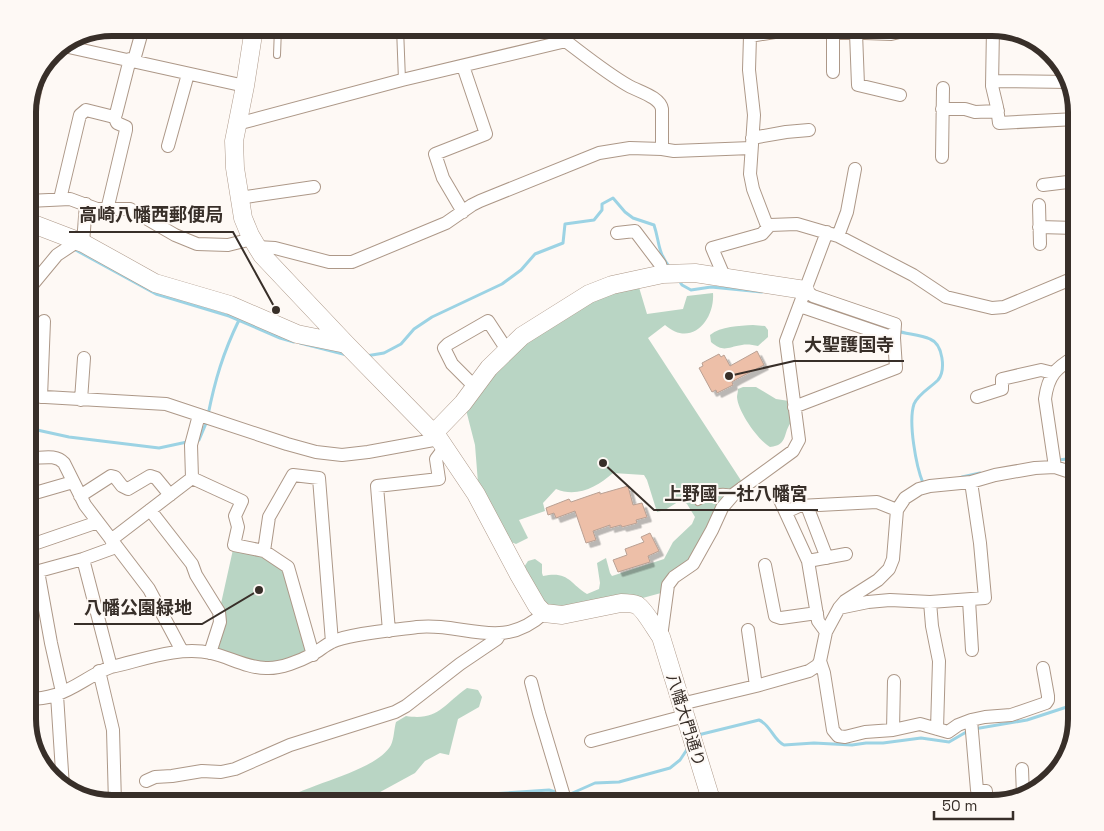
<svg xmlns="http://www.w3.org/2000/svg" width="1104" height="831" font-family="'Space Grotesk','Noto Sans JP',sans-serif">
  <defs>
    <filter id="shadow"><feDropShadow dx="4.5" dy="4.5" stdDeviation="0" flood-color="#0004"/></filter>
  </defs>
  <rect width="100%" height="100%" fill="#fef9f5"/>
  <path fill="#b9d5c4" d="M638,284L647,314L683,309L687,296L713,293C715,320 691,348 665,325L648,338L742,482L691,557L661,593L639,599L562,608L546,606L524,567L528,561L535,559L542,564V573L543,576C569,571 569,583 587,594L599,589L600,583L597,563L606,558L610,573L612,576L664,559L673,542L692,524L695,517L687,504L681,500L665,510L657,512L647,480L644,475L613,473C597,487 577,498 556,489L543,503L545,511L519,520L528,538L516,544L506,540L478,483L475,445L465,406L509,353L591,299Z
    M753,325L765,326L768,330V337L758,346C753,345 747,344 742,345C727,347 724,353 711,342L710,335C721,326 739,326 753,325Z
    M743,387H756L776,399L789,401L792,421C782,433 789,445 770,447C758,440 738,412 737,397C737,395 738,392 738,389Z
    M234,545L288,567L313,655L276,667L210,653Z
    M467,688L478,690L482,697L479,707L458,719L449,755L440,753L425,761L415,773L360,803H278C305,784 376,772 391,745C394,739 394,729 396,722L406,716C438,721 443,705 467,688Z"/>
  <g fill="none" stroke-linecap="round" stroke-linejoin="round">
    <path stroke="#9cd3e4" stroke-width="3" d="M72,248L156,294L229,316L280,338L294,342
      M678,279L682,285L691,290L711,287L762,292
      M897,331C907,334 921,335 930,339C943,344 946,370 938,380C930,388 918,394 914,404C908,422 916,466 923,483
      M300,343L347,355
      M366,356L384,353L401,344L414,329L432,317L502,284L521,270L535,254L563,243L565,224L594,220L602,210V204L613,198L625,212L633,218L654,225C660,243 657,251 670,268
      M208,415C215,380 223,353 239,320
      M28,428L69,437L159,448L187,442
      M196,441L199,440L207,421
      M1058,460L1076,458
      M962,477L980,473
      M974,729L1027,720L1076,704
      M698,735L759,720C771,725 773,740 784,745L814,743L852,745L866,743H883L921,738L949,742L968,731
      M568,795L595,783L619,782L670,768L680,760L688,748
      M472,803L475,795L549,790L559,793"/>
  </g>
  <path fill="#edbfa8" stroke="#b9a093" filter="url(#shadow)" d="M757,351L764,365L737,379L732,382L733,385L717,393L716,390L712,392L699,368L703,366L702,363L719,354L721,357L724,355L730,366Z
    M628,486L633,505L642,503L647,517L636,520L637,523L622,527L621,525L610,528V525L593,531L596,540L586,543L575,511L556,518L554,513L548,515L546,508L569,499L571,502L600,492V494Z
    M650,533L659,551L648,556L650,562L618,572L613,560L627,555L625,549L644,542L641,537Z"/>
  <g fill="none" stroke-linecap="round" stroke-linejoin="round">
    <defs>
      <path id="lane" d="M400,28L402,80
        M277,55L278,28
        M698,502C710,495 719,488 734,494"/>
      <path id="street" d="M222,28L253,34
        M548,28C575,47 601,70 629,86C640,92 660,97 662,109V149
        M747,28L750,36L749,70L754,115L750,174L753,189L766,223L770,225L797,224L838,236L913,275L946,297L992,308L1004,307L1076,277
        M993,28L992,86L997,107L999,123L1076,119
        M856,33L858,85L900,95
        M750,36L787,30L891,34L904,31L908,28
        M64,46L245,86
        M134,60L143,28
        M463,66L486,134L435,154L443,178L463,212
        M833,72V33
        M992,81L1070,82
        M942,109H965L975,112L998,111
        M28,123L40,69
        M237,124L402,80L566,41
        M752,138L786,132L809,130
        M168,146L188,74
        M942,157L943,88
        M1043,185L1076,181
        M239,198L314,187
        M60,199L80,115L86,110L110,116H114L116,114L130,59
        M28,201L70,199L97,209H130L175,235L197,244L228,245L252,239
        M1039,205L1040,244
        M107,210L126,130V127L117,123L114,116
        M1039,227L1076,228
        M617,233L635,231L660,264L663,274
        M838,236L847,212L855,169
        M83,243L86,204
        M257,247L275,248L329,262H352L446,223L472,205L480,201L599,153L630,148L662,149L674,151L751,148
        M724,276L712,248L762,234L770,225
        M28,290L57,255L78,241
        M800,306L894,338
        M475,387L452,364L444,348L448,344L488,321L507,350
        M28,396L166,404L287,444L316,452L342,455L368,452L439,439
        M41,397L44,321
        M977,397L1002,389V379L1041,370L1053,373
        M81,400L84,358
        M794,407L896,368L894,338L895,324L813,296L805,290
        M28,458C40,459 55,453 64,463L85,505L149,589L182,651
        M1055,467L1045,399C1048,375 1056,368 1076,356
        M192,478L242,501L235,516L238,527L234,545L264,551L288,567L313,655
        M28,495L73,482
        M80,496L111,476L115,477L122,486L128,489L150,476L156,478L170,495
        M779,498L808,561L818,621L826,632
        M807,506L827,558
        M150,510L192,564L196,575L219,612L220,622L210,653
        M786,512L799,506L877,502L897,510
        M111,540L192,478L191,445L199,415
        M28,546L98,522
        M264,551L269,517L293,475L319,478L332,642
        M83,559L111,667
        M808,561L846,554
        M765,565L775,616L781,618L817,613
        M38,571L51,643L62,692
        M28,574L83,559L116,547
        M969,600L972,650
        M930,602L932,626L939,661L937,729
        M839,608L868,602L890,600L930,602L985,598L980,543L971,482
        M748,630L756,686
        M389,631L377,486L439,479L436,459L445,447
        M661,637L668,585L674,577L693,564L712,530L722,508L734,494L793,451L799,440L786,341L827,232
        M820,661L824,673L833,730L838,736L845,737L865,732L893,730L920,724L948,732L958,725L971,720L985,717L1011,715L1046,703L1048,700V696L1043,668
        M99,671L113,730L115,803
        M531,682L539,713L566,803
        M57,695L63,787
        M28,699C37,699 46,698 55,695C75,689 91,674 111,667C143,660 178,646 211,653C229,657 247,668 266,668C280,669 300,661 313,654C319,651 325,645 332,642C350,633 396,630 417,627C464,622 502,652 544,613
        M681,704L756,686L809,671L818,665L820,661L826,632L839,608L845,601L878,580L889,569L893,559L897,510L905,498L919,489L930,486L971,482L995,475L1035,468L1055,467L1076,474
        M971,720L977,790L986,791V803
        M893,730L894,681
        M591,741L685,716
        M1022,769L1023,796
        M146,781L155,777L172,776L202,771L221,772L235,769L290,745L395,712L406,706L460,664L497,639L500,634"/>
      <path id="secondary" d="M254,28L245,86L234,141L235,168L243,218L250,235L257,247L262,255L346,344L439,439L476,494L519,575L537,606L544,613L562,615L621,603C626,603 632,603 637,605C645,610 655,629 661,637L712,803
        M28,222L83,243L155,283L230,305L297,334L346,344
        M434,433L463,403L489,368L522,336L589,294L612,285L663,274L695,273L805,290"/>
    </defs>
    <use href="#lane" stroke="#ad9888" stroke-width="8"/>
    <use href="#street" stroke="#ad9888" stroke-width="14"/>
    <use href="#secondary" stroke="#ad9888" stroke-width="19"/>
    <use href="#lane" stroke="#fff" stroke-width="6"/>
    <use href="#street" stroke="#fff" stroke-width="12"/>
    <use href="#secondary" stroke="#fff" stroke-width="18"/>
  </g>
  <g text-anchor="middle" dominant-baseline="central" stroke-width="4" stroke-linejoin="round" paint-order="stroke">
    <g font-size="16" fill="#382f29" stroke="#fef9f5">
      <text transform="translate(686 720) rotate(73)">八幡大門通り</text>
    </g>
  </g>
  <path d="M0 0H1104V831H0ZM112 36H992A76 76 0 0 1 1068 112V719A76 76 0 0 1 992 795H112A76 76 0 0 1 36 719V112A76 76 0 0 1 112 36Z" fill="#fef9f5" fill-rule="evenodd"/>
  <path fill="none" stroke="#382f29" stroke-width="6" d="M112 36H992A76 76 0 0 1 1068 112V719A76 76 0 0 1 992 795H112A76 76 0 0 1 36 719V112A76 76 0 0 1 112 36Z"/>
  <path fill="none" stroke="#382f29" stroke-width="2" d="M276 310L233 232H69M729 376L794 361H904M603 463L654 510H818M259 590L202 624H74"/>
  <g fill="#382f29" stroke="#fef9f5" stroke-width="2">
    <circle cx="276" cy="310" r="5"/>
    <circle cx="729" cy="376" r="5"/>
    <circle cx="603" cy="463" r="5"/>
    <circle cx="259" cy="590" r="5"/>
  </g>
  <g font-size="18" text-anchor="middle" font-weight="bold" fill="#382f29" stroke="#fef9f5" stroke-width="4" stroke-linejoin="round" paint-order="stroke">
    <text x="151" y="221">高崎八幡西郵便局</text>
    <text x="849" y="351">大聖護国寺</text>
    <text x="736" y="500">上野國一社八幡宮</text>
    <text x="138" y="614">八幡公園緑地</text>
  </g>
  <path d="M934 811v8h79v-8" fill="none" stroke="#382f29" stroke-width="2.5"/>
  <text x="942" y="811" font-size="15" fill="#382f29" stroke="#fef9f5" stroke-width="4" paint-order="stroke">50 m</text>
</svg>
